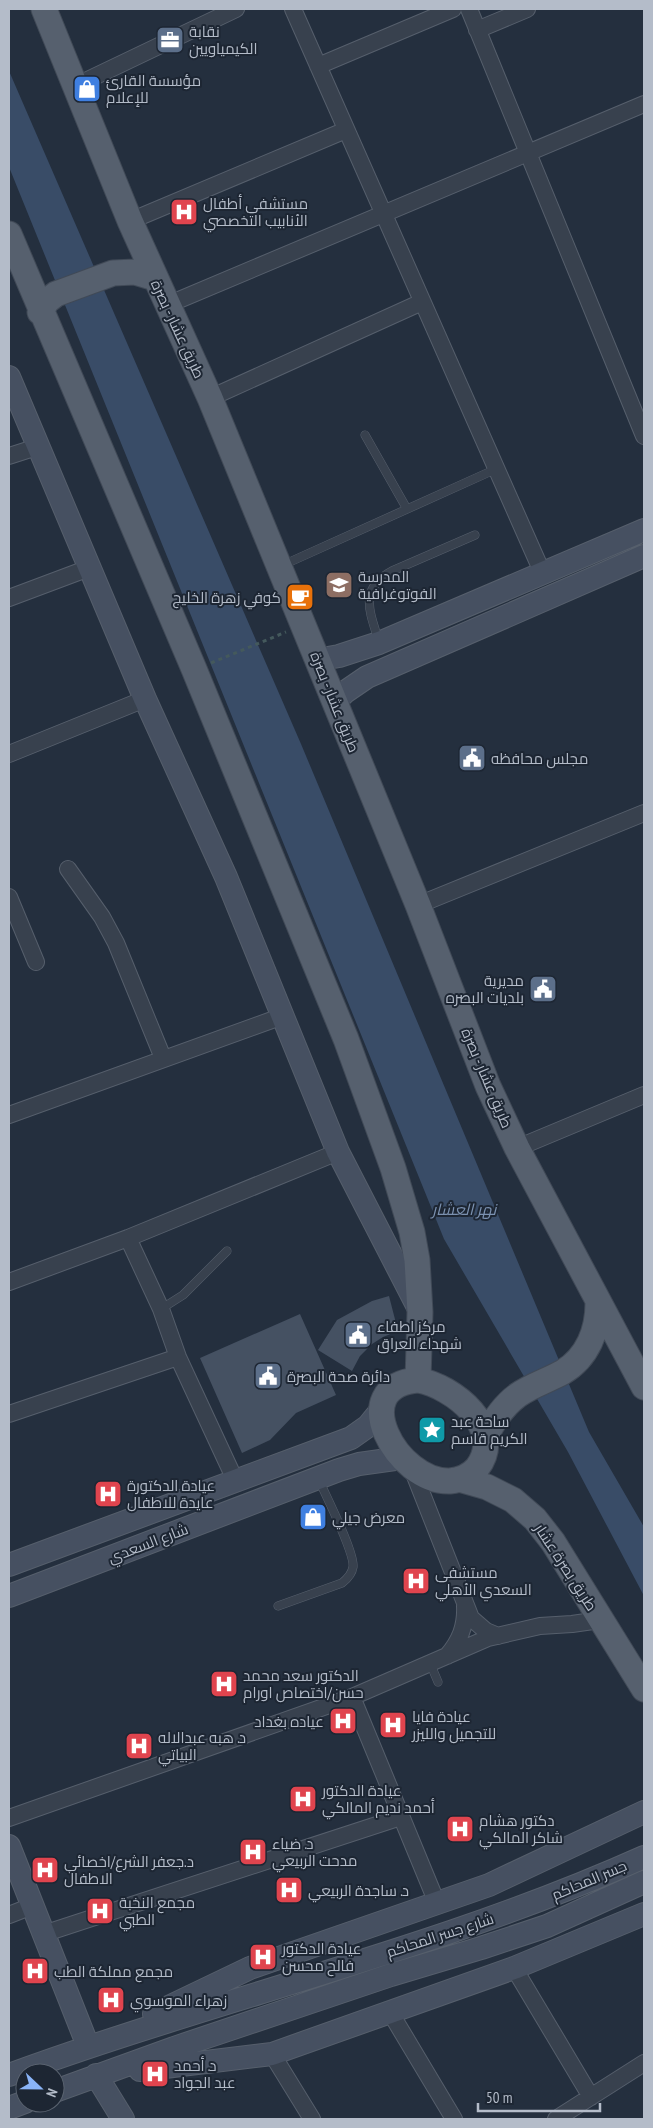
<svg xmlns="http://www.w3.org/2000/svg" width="653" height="2128" font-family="'PT Sans Narrow',Cairo,sans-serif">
  <rect width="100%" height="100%" fill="#242f3e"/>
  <path fill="#394c67" d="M9,71L301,744L589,1432L644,1527V1596L568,1452L444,1239L9,167Z"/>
  <path fill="#455162" d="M389,1296L398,1331L383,1337L372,1344L360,1356L352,1371L318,1350L337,1320L372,1301Z
    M300,1314L336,1395L296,1413L270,1440L242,1453L200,1358Z"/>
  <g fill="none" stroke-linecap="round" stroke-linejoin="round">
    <defs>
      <path id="lane" d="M365,435L407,509
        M283,565L496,469
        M379,642C370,612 358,589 392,571L475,535
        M161,1309L183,1295L227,1251
        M278,1606L342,1583C347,1579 352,1574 353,1567C355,1553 326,1496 319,1480
        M430,1663L438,1682"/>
      <path id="street" d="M293,9L543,574
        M469,9L644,436
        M477,30L527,9
        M318,66L453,9
        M75,86L236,9
        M130,221L346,130
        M167,305L644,104
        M210,398L422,302
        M9,456L37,447
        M9,598L89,568
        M9,754L145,699
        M68,869L102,917L116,943L163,1058
        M9,897L36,962
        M418,905L644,813
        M9,1115L283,1016
        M517,1148L644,1095
        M128,1238L161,1309L178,1357L236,1482
        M9,1282L128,1238L338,1152
        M9,1414L178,1357
        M411,1466L471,1618L486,1631L498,1636
        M447,1656C460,1641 466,1626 465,1606
        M352,1697L437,1903
        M9,1818L352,1697L488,1638L540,1626L572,1624L600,1620
        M9,1915L32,1906
        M43,1934L401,1817
        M514,1968L591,2097
        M390,2012L454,2119
        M272,2054L312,2119
        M556,2119L644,2063"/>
      <path id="secondary" d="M9,377L145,699L226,877L338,1152L420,1311
        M317,660L339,656L379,643L644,530
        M335,702L345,692L367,677L644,556
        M9,1565L351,1438L368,1426L381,1410
        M9,1596L339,1470L359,1464L402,1458
        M9,1846L88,2046
        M154,2014L250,1968L489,1885L644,1812
        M140,2070L272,2054L514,1968L644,1914
        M9,2075C219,1998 439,1949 644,1857
        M96,2075L123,2119
        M55,2091L174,2048L391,1975L481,1948L547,1926L644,1882
        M9,2108L25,2102"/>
      <path id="primary" d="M44,9L130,221L210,398L418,905L488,1086L517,1148L644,1387
        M9,234L194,669L346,1039L393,1168L412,1232L417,1260L420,1312L418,1380
        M40,312L47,301L56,294L113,273L135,272L155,278
        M418,1380C453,1386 507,1429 477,1468C470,1476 460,1480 450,1481C397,1483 344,1386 418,1380Z
        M485,1438C493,1421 503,1406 518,1395C532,1385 549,1380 563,1372C588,1357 598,1330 598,1303
        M459,1479L487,1487L513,1500L535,1519L553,1542L644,1689"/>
    </defs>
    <use href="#lane" stroke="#565f6c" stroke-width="9"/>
    <use href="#street" stroke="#565f6c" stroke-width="18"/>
    <use href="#secondary" stroke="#565f6c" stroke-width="24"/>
    <use href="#primary" stroke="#414a57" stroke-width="27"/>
    <path stroke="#44595c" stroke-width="3" stroke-dasharray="4 4" stroke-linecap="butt" d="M211,663L286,632"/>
    <use href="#lane" stroke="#38414e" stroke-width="8"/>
    <use href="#street" stroke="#38414e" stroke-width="16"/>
    <use href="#secondary" stroke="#465061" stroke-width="22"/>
    <use href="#primary" stroke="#56606e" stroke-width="25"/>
  </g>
  <defs>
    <symbol id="office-square" viewBox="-11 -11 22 22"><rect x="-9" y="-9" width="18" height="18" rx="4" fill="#5c6f8a" stroke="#1d2633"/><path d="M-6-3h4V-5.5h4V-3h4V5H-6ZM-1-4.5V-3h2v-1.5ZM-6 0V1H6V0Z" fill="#fff"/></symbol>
    <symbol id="shop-square" viewBox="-11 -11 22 22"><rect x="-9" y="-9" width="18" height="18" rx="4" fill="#3f7fe0" stroke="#1d2633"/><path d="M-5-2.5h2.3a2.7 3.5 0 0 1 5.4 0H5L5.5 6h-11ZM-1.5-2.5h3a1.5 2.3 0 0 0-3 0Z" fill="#fff"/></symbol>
    <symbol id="hospital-square" viewBox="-11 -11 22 22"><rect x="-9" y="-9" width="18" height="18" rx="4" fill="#e0444e" stroke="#1d2633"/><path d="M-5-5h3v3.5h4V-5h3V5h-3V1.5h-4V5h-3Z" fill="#fff"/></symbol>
    <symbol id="school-square" viewBox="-11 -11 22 22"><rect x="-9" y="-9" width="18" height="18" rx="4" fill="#8d6e63" stroke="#1d2633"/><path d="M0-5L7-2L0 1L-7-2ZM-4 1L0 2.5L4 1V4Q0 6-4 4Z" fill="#fff"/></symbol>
    <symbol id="cafe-square" viewBox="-11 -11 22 22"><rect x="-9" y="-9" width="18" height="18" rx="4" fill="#e8710a" stroke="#1d2633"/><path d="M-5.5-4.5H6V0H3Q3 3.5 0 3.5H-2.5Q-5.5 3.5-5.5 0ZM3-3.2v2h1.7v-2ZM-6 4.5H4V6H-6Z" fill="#fff"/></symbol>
    <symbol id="civic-square" viewBox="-11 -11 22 22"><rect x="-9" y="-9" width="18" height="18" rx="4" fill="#5c6f8a" stroke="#1d2633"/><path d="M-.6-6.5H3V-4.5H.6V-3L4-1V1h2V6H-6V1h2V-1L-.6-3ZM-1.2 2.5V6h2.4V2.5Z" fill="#fff"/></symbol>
    <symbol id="sight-square" viewBox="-11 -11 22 22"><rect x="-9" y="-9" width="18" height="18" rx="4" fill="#0f9aa8" stroke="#1d2633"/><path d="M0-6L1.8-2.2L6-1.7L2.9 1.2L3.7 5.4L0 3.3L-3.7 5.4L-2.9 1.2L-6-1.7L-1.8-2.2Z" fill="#fff"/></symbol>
  </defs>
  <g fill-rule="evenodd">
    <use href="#office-square" x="154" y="24" width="32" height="32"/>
    <use href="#shop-square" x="71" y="73" width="32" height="32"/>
    <use href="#hospital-square" x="168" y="196" width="32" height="32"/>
    <use href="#school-square" x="323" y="569" width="32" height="32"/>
    <use href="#cafe-square" x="284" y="581" width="32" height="32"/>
    <use href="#civic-square" x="456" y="742" width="32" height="32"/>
    <use href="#civic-square" x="527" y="973" width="32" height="32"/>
    <use href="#civic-square" x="342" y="1319" width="32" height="32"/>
    <use href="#civic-square" x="252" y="1360" width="32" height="32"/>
    <use href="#sight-square" x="416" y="1414" width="32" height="32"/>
    <use href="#hospital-square" x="92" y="1478" width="32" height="32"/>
    <use href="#shop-square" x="297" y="1501" width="32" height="32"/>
    <use href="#hospital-square" x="400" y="1565" width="32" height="32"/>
    <use href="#hospital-square" x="208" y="1668" width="32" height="32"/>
    <use href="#hospital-square" x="327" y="1705" width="32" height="32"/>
    <use href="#hospital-square" x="377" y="1709" width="32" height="32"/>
    <use href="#hospital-square" x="123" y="1730" width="32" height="32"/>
    <use href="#hospital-square" x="287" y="1783" width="32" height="32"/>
    <use href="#hospital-square" x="444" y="1813" width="32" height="32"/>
    <use href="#hospital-square" x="237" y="1836" width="32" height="32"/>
    <use href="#hospital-square" x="29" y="1854" width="32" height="32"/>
    <use href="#hospital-square" x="273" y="1874" width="32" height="32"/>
    <use href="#hospital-square" x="84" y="1895" width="32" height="32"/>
    <use href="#hospital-square" x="247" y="1941" width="32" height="32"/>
    <use href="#hospital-square" x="19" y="1955" width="32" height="32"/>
    <use href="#hospital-square" x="95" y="1984" width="32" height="32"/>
    <use href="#hospital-square" x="139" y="2058" width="32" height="32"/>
  </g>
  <g text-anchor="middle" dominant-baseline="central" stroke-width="4" stroke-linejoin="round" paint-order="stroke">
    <g font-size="15" fill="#b4bcc9" stroke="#1d2633" text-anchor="start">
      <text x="189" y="31">نقابة<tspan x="189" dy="17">الكيمياويين</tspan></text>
      <text x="106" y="80">مؤسسة القارئ<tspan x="106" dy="17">للإعلام</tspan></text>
      <text x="203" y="203">مستشفى أطفال<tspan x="203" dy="17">الأنابيب التخصصي</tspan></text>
      <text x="358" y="576">المدرسة<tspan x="358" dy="17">الفوتوغرافية</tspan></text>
      <text x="281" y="597" text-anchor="end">كوفي زهرة الخليج</text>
      <text x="491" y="758">مجلس محافظه</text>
      <text x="524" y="980" text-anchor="end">مديرية<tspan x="524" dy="17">بلديات البصره</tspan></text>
      <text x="377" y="1326">مركز اطفاء<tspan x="377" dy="17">شهداء العراق</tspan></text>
      <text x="287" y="1376">دائرة صحة البصرة</text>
      <text x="451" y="1421">ساحة عبد<tspan x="451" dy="17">الكريم قاسم</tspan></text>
      <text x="127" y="1485">عيادة الدكتورة<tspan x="127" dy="17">عايدة للاطفال</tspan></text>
      <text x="332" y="1517">معرض جيلي</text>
      <text x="435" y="1572">مستشفى<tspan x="435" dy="17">السعدي الأهلي</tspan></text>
      <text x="243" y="1675">الدكتور سعد محمد<tspan x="243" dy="17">حسن/اختصاص اورام</tspan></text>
      <text x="412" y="1716">عيادة فايا<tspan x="412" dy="17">للتجميل والليزر</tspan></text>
      <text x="324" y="1721" text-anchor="end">عياده بغداد</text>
      <text x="158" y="1737">د. هبه عبدالاله<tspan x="158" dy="17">البياتي</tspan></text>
      <text x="322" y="1790">عيادة الدكتور<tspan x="322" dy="17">أحمد نديم المالكي</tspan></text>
      <text x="479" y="1820">دكتور هشام<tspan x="479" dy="17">شاكر المالكي</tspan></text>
      <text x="272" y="1843">د. ضياء<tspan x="272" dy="17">مدحت الربيعي</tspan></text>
      <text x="64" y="1861">د.جعفر الشرع/اخصائي<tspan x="64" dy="17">الاطفال</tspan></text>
      <text x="308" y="1890">د. ساجدة الربيعي</text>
      <text x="119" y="1902">مجمع النخبة<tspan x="119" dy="17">الطبي</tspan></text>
      <text x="282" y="1948">عيادة الدكتور<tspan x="282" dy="17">فالح محسن</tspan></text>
      <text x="54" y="1971">مجمع مملكة الطب</text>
      <text x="130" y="2000">زهراء الموسوي</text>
      <text x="174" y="2065">د. أحمد<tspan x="174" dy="17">عبد الجواد</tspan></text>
    </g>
    <g font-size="15" fill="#b4bcc9" stroke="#1d2633">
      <text transform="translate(178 329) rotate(65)">طريق عشار - بصرة</text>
      <text transform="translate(335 702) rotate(68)">طريق عشار - بصرة</text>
      <text transform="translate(487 1078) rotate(67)">طريق عشار - بصرة</text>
      <text transform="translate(148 1543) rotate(-21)">شارع السعدي</text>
      <text transform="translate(566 1567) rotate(57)">طريق بصرة عشار</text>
      <text transform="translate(589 1880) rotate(-23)">جسر المحاكم</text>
      <text transform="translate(440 1935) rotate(-18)">شارع جسر المحاكم</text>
    </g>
    <g font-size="16" font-style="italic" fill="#7c92b1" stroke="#1d2633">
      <text x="464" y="1209">نهر العشار</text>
    </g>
  </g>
  <rect width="653" height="2128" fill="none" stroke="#b4bcc9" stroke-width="20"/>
  <g transform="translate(40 2088) rotate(112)"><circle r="24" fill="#1d2633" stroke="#59626f"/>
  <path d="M0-4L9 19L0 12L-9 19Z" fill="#8ab4f8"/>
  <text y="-8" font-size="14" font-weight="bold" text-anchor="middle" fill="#b4bcc9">N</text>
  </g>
  <path d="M478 2103v8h122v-8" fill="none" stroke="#b4bcc9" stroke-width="2.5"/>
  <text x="486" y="2103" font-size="15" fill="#b4bcc9" stroke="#1d2633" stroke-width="4" paint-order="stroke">50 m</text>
</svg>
